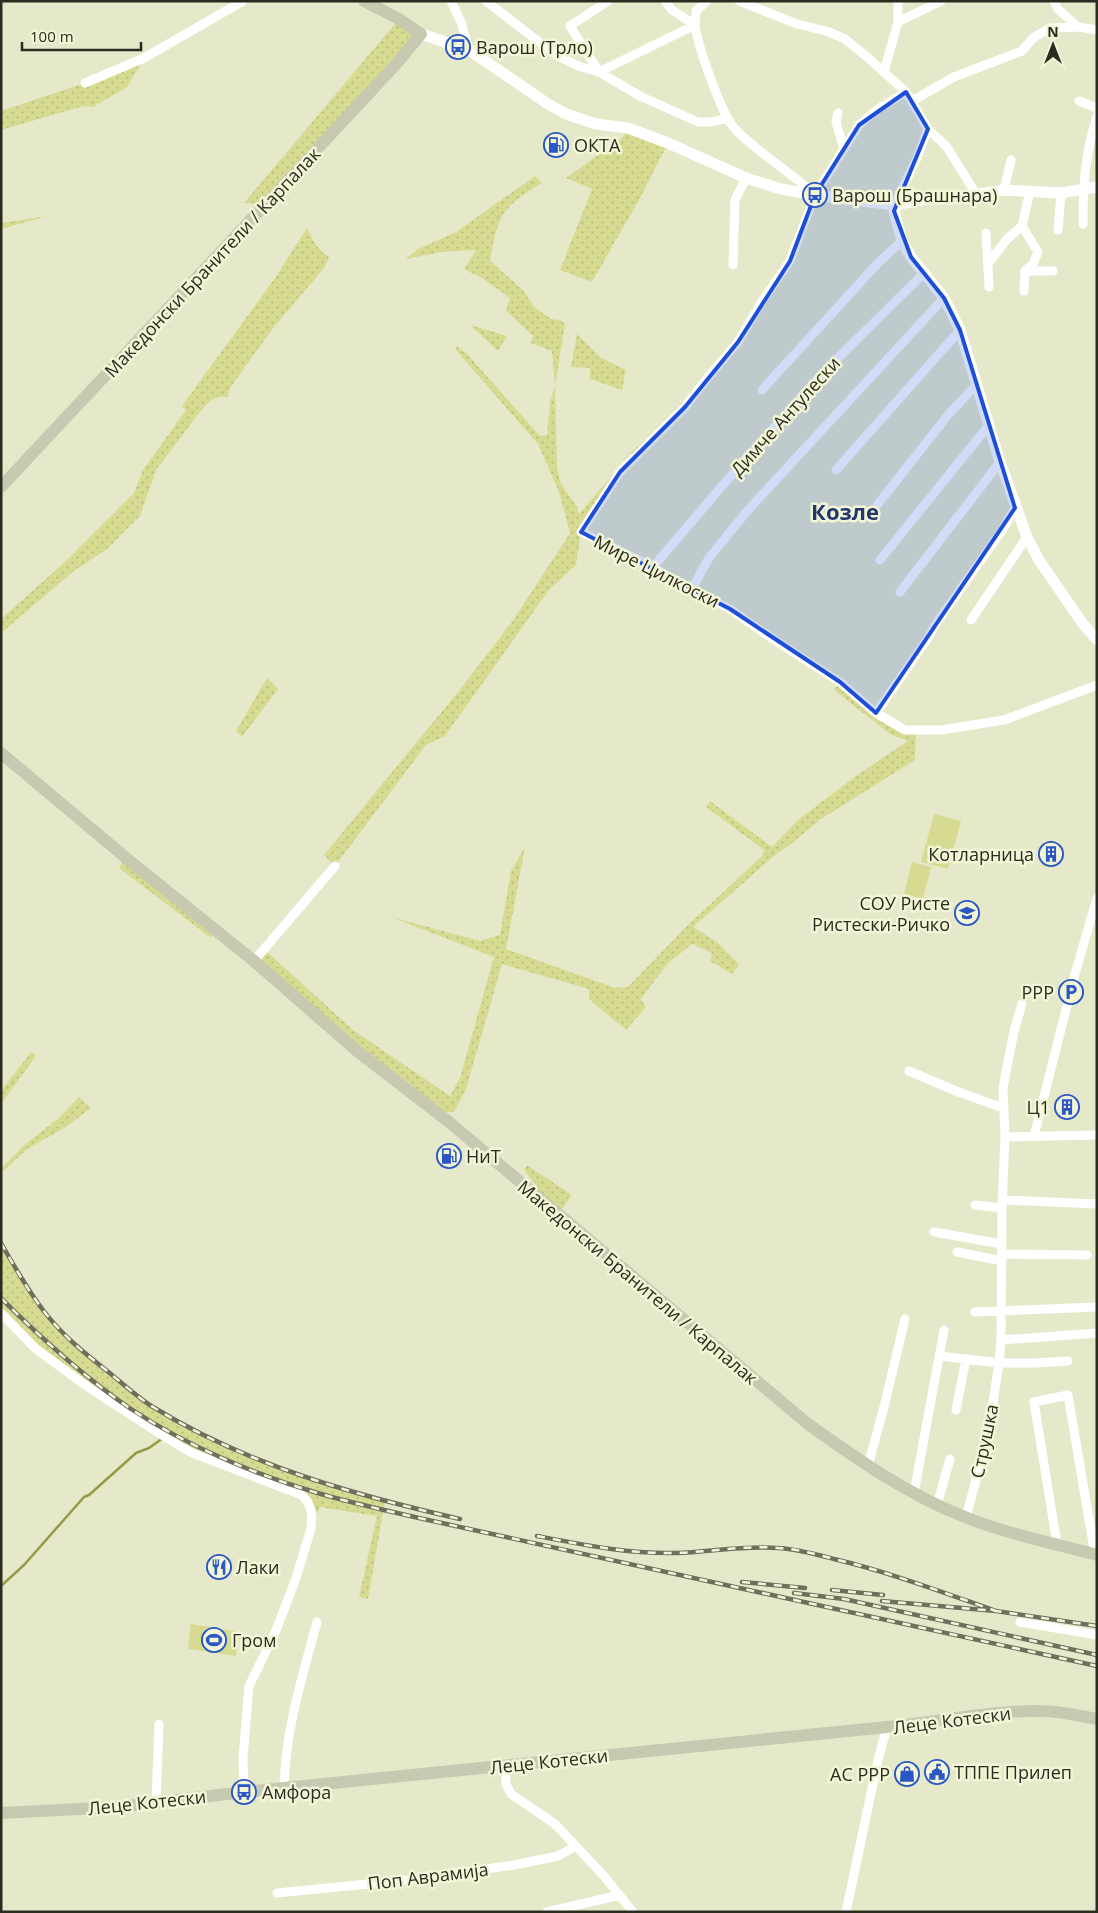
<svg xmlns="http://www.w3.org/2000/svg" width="1098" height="1913" font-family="'Open Sans',sans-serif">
  <defs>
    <pattern id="grass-dots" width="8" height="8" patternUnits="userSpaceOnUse" patternTransform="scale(1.25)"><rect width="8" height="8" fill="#d6db91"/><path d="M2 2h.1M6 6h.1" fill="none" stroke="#b8bc7d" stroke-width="1.8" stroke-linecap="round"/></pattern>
  </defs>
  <rect width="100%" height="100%" fill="#e6e9c9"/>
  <path fill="url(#grass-dots)" d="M399,19L421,34L265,204L244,203Z
    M144,58L127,87L93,107L84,106L1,130V111L85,83Z
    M628,128L668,143L640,198L592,282L560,270L592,189L566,178L622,138Z
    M535,176L542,183C502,207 498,214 490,261L523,290L534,307L551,319L560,320L565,324L555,386L557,468L561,484L577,507L579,514L635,449L658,429L681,404L685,407L620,472L581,532L576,565L549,590L445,736L426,745L335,866L324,855L458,692L512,622L570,533L559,492L538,444L455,349L457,346L468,355L540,436L547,435L550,402L555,386L552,351L531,343L533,336L506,311L510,298L482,278L464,269L476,250L440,252L406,259L418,249L456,232Z
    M47,216L1,229V223Z
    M307,228C312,238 318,251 329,257L324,268L274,327L229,389L228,397H218L211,400L199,413L156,470L140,516L107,549L74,571L1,633V619L66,561L134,493L143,470L186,410L182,406L275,278Z
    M470,325L507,336L498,351Z
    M577,334L601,358L626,370L622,390L590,379V368L571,367Z
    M267,678L278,689L242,737L236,731Z
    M840,682L876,713L916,730L915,760L821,819L791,844L775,855L693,927L718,943L739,964L732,974L710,961L712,953L692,944L667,964L641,999L646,1007L626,1030L589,999V989L502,964L466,1089L454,1112H436L254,961L264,949L353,1030L450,1096L460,1078L494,957L391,917L480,941L500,935L511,871L525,847L506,949L615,988L628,987L687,926L763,855L764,850L706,807L710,801L772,847L798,820L856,776L908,741L890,734L834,690Z
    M125,857L214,930L211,938L119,868Z
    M31,1052L36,1056L1,1104V1091Z
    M79,1097L91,1108L63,1129L27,1149L1,1173V1169L23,1146L59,1118Z
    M527,1165L572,1195L558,1214L524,1170Z
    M1,1243L22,1280L44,1312L71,1341L152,1407L214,1441L247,1455L281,1469L385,1501L368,1599L359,1597L377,1516L320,1507L311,1529L308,1502L190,1452L36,1349L1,1313Z"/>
  <path fill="#d6db91" d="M934,814L961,821L948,869L921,862Z
    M912,862L931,867L923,899L904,894Z
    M191,1624L240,1632L236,1656L188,1649Z"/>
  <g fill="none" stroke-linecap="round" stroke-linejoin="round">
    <path stroke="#979a44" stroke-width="2.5" d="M1,1586L24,1565L84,1497L89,1495L136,1453L149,1448L163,1438"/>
    <path stroke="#fff" stroke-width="9" d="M451,1L461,22L469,50
      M486,1L556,55L578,66L599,72L640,96L698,122H712L728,118
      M608,1L570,26L599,72L695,25L672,10L665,1
      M707,1L696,11C696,16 695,21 695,26C698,46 722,116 735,129C759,154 790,171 815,195
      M739,1L797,24L826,31L845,39L866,56L906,92L928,129L947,147L976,194
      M898,1V22
      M1054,1L1058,9L1078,27L1097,30
      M884,72L898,22L941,1
      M85,83L144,58L243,1
      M906,92L878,109L859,125L815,195L790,261L761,303L738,342L701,386L685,407L620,472L581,532L653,567L691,590L730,609L776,641L840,682L876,713L905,730H941L1004,720L1097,685
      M912,101L954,77L1022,51L1033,38L1050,28L1078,27
      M1079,101L1097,108
      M838,113L836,122L844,149
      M1004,190L1011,160
      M894,205L917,158L928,129
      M1083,224C1083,185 1085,154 1097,116
      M1022,226L1038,252L1033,264L1025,271L1024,291
      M1058,230L1061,193
      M986,233L989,287
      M988,264L1007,239L1022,226L1030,191
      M733,265L735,200L746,178
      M1025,271H1053
      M762,390L878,263L902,241
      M836,470L960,330
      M878,504L948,415L977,384
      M880,560L989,425
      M653,567L722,486L819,377L925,272
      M691,590L709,558L748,510L944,298
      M900,592L1000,462
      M971,620L1027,537
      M876,713L928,638L935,625L1003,529L1015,508
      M254,961L335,866
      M909,1071L956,1091L1003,1108
      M1034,1136L1075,974L1097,898
      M1005,1137L1097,1135
      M1002,1200L1097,1204
      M975,1205L1002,1208
      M934,1232L1002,1244
      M957,1252L1002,1261
      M1002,1254L1087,1255
      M975,1312L1097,1307
      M1,1313L36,1349L88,1387L165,1437L190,1452L302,1495L308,1502L312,1514L311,1529L295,1581L275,1633L249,1686L243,1757L244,1792
      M1001,1340L1097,1333
      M940,1356L999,1363H1035L1068,1361
      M956,1410L966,1359
      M868,1466L885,1403L905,1319
      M914,1493L944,1330
      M937,1505L950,1459
      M966,1517L988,1435L999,1363L1001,1340L1002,1208L1005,1137L1003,1088L1014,1031L1022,1004
      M1057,1544L1034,1402L1068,1395L1095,1555
      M1020,1622L1097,1635
      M505,1765L506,1784L511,1794L555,1824L604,1876L633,1912
      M284,1789C285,1731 302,1678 317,1622
      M156,1802L159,1724
      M277,1893L408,1880L514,1865L558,1856L576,1846
      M547,1912L620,1895
      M846,1912L878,1760L887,1727"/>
    <path stroke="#fff" stroke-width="11" d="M421,34L469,50L548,104L566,114L596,124L628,128L668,143L746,178L781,189L815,195L894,205L926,199H950L1004,190L1061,193L1097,187
      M894,205V211L902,241L911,257L944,298L960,330L1000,462L1027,537L1039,560L1083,624L1097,640"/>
    <path stroke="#c7c9b1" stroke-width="12" d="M1,487L347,117L398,62L421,34L399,19L364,1
      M1,753L125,857L254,961L357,1051L449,1122L808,1424C857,1459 908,1495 965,1517C1007,1534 1053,1543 1097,1555
      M1,1813L118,1807L244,1792L887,1727C935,1722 984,1712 1032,1711C1055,1710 1075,1715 1097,1719"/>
    <defs>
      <path id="rail" d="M1,1243C14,1266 27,1289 43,1310C61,1334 83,1352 106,1370C121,1382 137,1397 153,1407C247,1465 354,1495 460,1519
        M1,1298C41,1338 84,1377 131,1409C185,1445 258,1476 321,1494C356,1504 392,1512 428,1520L1097,1666
        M537,1536C584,1545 628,1554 676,1553C710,1552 744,1545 778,1548C797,1549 815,1554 834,1559C889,1572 942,1592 996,1611
        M742,1582L805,1588
        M832,1590L883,1595
        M794,1593L844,1599L1097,1655
        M882,1601L996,1611L1097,1626"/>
    </defs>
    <use href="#rail" stroke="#6e6f5c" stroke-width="4.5"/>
    <use href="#rail" stroke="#f3f6d6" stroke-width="2.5" stroke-dasharray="8" stroke-linecap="butt"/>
  </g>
  <path fill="#1d4ed8" fill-opacity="0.2" stroke="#1d4ed8" stroke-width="4" stroke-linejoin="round" d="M906,92L928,129L894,211L911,257L944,298L960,330L1015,508L876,713L840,682L730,609L581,532L620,472L685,407L738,342L790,261L815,195L859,125Z"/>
  <defs>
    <symbol id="bus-ring" viewBox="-11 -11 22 22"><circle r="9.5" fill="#f3f6d6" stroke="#2b56c5" stroke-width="1.5"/><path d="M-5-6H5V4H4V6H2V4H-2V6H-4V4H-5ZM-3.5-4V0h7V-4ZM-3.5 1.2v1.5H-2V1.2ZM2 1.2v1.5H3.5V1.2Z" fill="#2b56c5"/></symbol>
    <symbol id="fuel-ring" viewBox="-11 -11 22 22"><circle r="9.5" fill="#f3f6d6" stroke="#2b56c5" stroke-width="1.5"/><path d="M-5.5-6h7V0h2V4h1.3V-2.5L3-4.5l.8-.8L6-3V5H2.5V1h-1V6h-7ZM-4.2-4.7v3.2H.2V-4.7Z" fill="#2b56c5"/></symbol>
    <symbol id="building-ring" viewBox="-11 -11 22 22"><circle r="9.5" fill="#f3f6d6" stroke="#2b56c5" stroke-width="1.5"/><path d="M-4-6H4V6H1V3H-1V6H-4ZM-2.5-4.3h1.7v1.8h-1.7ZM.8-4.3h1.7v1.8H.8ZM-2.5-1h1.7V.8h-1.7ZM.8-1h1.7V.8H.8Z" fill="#2b56c5"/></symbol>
    <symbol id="school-ring" viewBox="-11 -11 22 22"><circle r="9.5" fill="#f3f6d6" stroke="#2b56c5" stroke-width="1.5"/><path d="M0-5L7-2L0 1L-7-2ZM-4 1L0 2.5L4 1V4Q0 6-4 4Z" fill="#2b56c5"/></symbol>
    <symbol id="parking-ring" viewBox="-11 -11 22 22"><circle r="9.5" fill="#f3f6d6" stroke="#2b56c5" stroke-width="1.5"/><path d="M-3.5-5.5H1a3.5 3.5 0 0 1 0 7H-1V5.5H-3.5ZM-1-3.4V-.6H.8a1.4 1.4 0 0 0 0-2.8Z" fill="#2b56c5"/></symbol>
    <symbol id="restaurant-ring" viewBox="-11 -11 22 22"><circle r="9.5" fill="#f3f6d6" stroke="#2b56c5" stroke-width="1.5"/><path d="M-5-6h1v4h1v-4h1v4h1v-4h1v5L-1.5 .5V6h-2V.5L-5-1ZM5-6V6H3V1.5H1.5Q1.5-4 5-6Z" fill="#2b56c5"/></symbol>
    <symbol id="stadium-ring" viewBox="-11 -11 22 22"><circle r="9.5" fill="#f3f6d6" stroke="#2b56c5" stroke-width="1.5"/><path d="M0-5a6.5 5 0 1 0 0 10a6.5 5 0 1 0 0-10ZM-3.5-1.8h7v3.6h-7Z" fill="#2b56c5"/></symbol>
    <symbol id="civic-ring" viewBox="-11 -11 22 22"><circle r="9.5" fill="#f3f6d6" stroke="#2b56c5" stroke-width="1.5"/><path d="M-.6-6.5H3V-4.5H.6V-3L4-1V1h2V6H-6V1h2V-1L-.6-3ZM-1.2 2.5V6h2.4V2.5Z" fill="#2b56c5"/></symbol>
    <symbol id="shop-ring" viewBox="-11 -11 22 22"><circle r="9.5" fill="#f3f6d6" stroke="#2b56c5" stroke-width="1.5"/><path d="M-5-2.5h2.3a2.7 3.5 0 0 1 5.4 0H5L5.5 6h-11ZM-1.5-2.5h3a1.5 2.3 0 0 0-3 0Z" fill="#2b56c5"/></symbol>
  </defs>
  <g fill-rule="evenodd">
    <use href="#bus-ring" x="444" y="33" width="28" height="28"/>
    <use href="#fuel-ring" x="542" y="131" width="28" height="28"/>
    <use href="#bus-ring" x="801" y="181" width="28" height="28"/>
    <use href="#building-ring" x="1037" y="840" width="28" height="28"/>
    <use href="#school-ring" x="953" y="899" width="28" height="28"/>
    <use href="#parking-ring" x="1057" y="978" width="28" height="28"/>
    <use href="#building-ring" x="1053" y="1093" width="28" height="28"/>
    <use href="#fuel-ring" x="435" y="1142" width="28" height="28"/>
    <use href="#restaurant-ring" x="205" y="1553" width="28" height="28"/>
    <use href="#stadium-ring" x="200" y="1626" width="28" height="28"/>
    <use href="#civic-ring" x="923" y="1758" width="28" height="28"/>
    <use href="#shop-ring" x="893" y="1760" width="28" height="28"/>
    <use href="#bus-ring" x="230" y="1778" width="28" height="28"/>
  </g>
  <g text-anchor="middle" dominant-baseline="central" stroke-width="5" stroke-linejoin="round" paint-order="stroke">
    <g font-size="18" fill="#2b2b1f" stroke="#f3f6d6" text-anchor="start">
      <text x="476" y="47">Варош (Трло)</text>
      <text x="574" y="145">ОКТА</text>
      <text x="832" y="195">Варош (Брашнара)</text>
      <text x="1034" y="854" text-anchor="end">Котларница</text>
      <text x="950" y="903" text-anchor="end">СОУ Ристе<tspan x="950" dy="21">Ристески-Ричко</tspan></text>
      <text x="1054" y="992" text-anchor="end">РРР</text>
      <text x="1050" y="1107" text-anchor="end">Ц1</text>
      <text x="466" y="1156">НиТ</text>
      <text x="236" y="1567">Лаки</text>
      <text x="232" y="1640">Гром</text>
      <text x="954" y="1772">ТППЕ Прилеп</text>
      <text x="890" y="1774" text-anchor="end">АС РРР</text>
      <text x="262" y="1792">Амфора</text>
    </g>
    <g font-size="18" fill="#2b2b1f" stroke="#f3f6d6">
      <text transform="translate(212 262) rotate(-47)">Македонски Бранители / Карпалак</text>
      <text transform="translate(785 416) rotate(-48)">Димче Антулески</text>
      <text transform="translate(657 571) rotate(27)">Мире Цилкоски</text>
      <text transform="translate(638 1282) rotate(40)">Македонски Бранители / Карпалак</text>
      <text transform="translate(984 1441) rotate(-78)">Струшка</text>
      <text transform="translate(952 1720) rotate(-7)">Леце Котески</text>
      <text transform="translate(549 1761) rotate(-6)">Леце Котески</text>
      <text transform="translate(147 1802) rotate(-6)">Леце Котески</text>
      <text transform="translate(428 1876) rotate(-7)">Поп Аврамија</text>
    </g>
    <g font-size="22" font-weight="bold" fill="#20386f" stroke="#f3f6d6">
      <text x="845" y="511">Козле</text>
    </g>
  </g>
  <rect width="1098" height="1913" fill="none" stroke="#2b2b1f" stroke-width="5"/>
  <g transform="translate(1053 45)" stroke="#f3f6d6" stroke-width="4" paint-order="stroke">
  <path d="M0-4L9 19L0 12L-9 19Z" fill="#2b2b1f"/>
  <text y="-8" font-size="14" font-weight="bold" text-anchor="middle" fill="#2b2b1f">N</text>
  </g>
  <path d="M22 42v8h119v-8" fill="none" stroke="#2b2b1f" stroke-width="2.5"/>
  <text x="30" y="42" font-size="15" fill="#2b2b1f" stroke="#f3f6d6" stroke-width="4" paint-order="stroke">100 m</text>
</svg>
